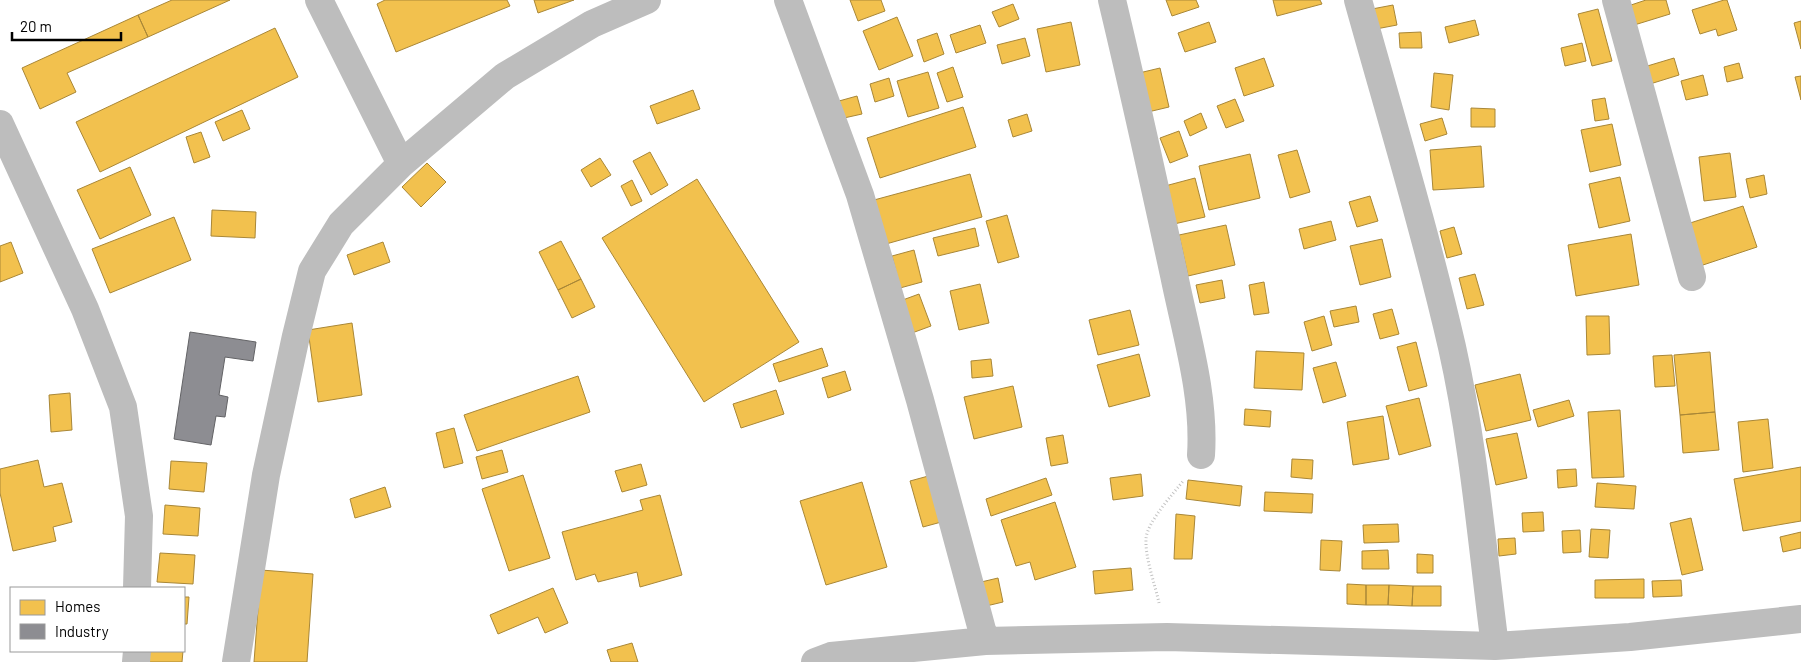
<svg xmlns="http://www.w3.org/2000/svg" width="1801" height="662" font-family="Barlow,sans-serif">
  <rect width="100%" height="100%" fill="#fff"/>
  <path fill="#f2c14e" stroke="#a98737" d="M172,0H230L148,37L138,15Z
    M385,0H507L510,6L396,52L377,4Z
    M534,0H574L538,13Z
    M850,0H881L885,11L858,21Z
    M1166,0H1196L1199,7L1172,16Z
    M1273,0H1320L1322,4L1277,16Z
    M1646,0H1666L1670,14L1631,26L1625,7Z
    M1724,0H1727L1737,30L1718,36L1716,29L1700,34L1692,10Z
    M1013,4L1019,19L999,27L992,12Z
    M1393,5L1397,25L1376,29L1372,9Z
    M1598,9L1612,61L1592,66L1578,14Z
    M138,15L148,37L67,73L76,92L40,109L22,68Z
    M897,17L913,56L879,70L863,31Z
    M1475,20L1479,35L1449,43L1445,27Z
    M1801,21V49L1794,23Z
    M1071,22L1080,65L1046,72L1037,29Z
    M1209,22L1216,42L1185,52L1178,33Z
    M980,25L986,43L956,53L950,35Z
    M275,28L298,77L100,172L76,122Z
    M1421,32L1422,48H1400L1399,33Z
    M937,33L944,54L924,62L917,40Z
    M1025,38L1030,56L1002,64L997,45Z
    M1582,43L1586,61L1565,66L1561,48Z
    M1264,58L1274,86L1244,96L1235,68Z
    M1674,58L1679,75L1650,84L1644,67Z
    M1739,63L1743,78L1727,82L1724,67Z
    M953,67L963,97L947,102L937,73Z
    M1160,68L1169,107L1148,112L1139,73Z
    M928,72L939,108L908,117L897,81Z
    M1434,73L1453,75L1449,110L1431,107Z
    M1703,75L1708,95L1686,100L1681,81Z
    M1801,76V100L1795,77Z
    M889,78L894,96L875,102L870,84Z
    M693,90L700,109L657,124L650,106Z
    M857,96L862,114L844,118L839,101Z
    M1605,98L1609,119L1595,121L1592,100Z
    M1235,99L1244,121L1226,128L1217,106Z
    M963,107L976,147L880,178L867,138Z
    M1471,108L1495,109V127H1471Z
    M242,110L250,129L223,141L215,122Z
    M1201,113L1207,128L1190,136L1184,121Z
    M1027,114L1032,131L1013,137L1008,120Z
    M1442,118L1447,134L1425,141L1420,124Z
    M1612,124L1621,165L1590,172L1581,130Z
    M1179,131L1188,156L1170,163L1160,138Z
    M201,132L210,157L194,163L186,137Z
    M1481,146L1484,187L1433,190L1430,150Z
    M1297,150L1310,192L1290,198L1278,155Z
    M650,152L668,185L651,195L633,161Z
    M1730,153L1736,197L1704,201L1699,157Z
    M1250,154L1260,198L1209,210L1199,166Z
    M600,158L611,175L591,187L581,170Z
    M427,163L446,182L421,207L402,187Z
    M130,167L151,215L100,239L77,190Z
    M970,174L982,217L886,244L874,200Z
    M1764,175L1767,194L1750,198L1746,179Z
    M1620,177L1630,221L1599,228L1589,184Z
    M1195,178L1205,217L1174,224L1165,186Z
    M697,179L799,342L704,402L602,238Z
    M632,180L642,201L631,206L621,186Z
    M1370,196L1378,221L1357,227L1349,202Z
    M1743,206L1757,247L1700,266L1687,224Z
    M212,210L256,212L255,238L211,236Z
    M1007,215L1019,257L998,263L986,221Z
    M174,217L191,260L110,293L92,249Z
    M1331,221L1336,240L1304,249L1299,229Z
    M1226,225L1235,265L1188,276L1179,235Z
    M1454,227L1462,254L1447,258L1440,231Z
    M975,228L979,246L938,256L933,238Z
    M1631,234L1639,285L1576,296L1568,245Z
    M1382,239L1391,277L1360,285L1350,246Z
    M561,241L581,279L558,290L539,252Z
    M11,242L23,273L0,282V246Z
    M383,242L390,262L354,275L347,255Z
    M914,250L922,282L900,288L892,256Z
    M1475,274L1484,305L1467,309L1459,278Z
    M581,279L595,307L572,318L558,290Z
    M1222,280L1225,298L1200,303L1196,285Z
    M1264,282L1269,313L1254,315L1249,285Z
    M980,284L989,323L959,330L950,291Z
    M919,294L931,326L912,333L900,301Z
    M1356,306L1359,322L1334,327L1330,311Z
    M1392,309L1399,334L1380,339L1373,314Z
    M1130,310L1139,345L1098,355L1089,320Z
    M1324,316L1332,345L1312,351L1304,322Z
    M1586,316H1609L1610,354L1587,355Z
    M352,323L362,395L318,402L308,330Z
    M1416,342L1427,386L1409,391L1397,347Z
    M822,348L828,366L779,382L773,364Z
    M1256,351L1304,353L1302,390L1254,388Z
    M1710,352L1715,412L1680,415L1674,355Z
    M1139,354L1150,396L1109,407L1097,365Z
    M1672,355L1675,386L1655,387L1653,356Z
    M991,359L993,376L972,378L971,361Z
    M1336,362L1346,396L1323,403L1313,368Z
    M845,371L851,390L828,398L822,378Z
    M1520,374L1531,420L1486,431L1475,385Z
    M578,376L590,412L477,451L464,415Z
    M1013,386L1022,427L974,439L964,397Z
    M776,390L784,414L741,428L733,404Z
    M70,393L72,430L51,432L49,395Z
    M1419,398L1431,446L1399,455L1386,406Z
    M1569,400L1574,416L1538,427L1533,410Z
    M1245,409L1271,411L1270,427L1244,425Z
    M1620,410L1624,477L1592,478L1588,412Z
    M1715,412L1719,450L1683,453L1680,415Z
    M1383,416L1389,459L1353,465L1347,422Z
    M1768,419L1773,468L1743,472L1738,422Z
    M454,428L463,463L444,468L436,433Z
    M1517,433L1527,478L1496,485L1486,439Z
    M1063,435L1068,463L1051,466L1046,438Z
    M502,450L508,472L482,479L476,457Z
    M1292,459L1313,460L1312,479L1291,477Z
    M38,460L44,487L62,483L72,522L53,527L56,541L13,551L0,493V469Z
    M171,461L207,463L204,492L169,489Z
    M641,464L647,485L622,492L615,471Z
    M1801,467V521L1743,531L1734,479Z
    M1576,469L1577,486L1558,488L1557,470Z
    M1141,474L1143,496L1113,500L1110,478Z
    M523,475L550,558L509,571L482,489Z
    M932,475L945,521L923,527L910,481Z
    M1046,478L1052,495L991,516L986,499Z
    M1188,480L1242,486L1240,506L1186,499Z
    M862,482L887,567L826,585L800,501Z
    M1597,483L1636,486L1634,509L1595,507Z
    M385,487L391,507L355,518L350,499Z
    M1265,492L1313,494L1312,513L1264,511Z
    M660,495L682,575L640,587L637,572L598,582L595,574L576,580L562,532L643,510L640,500Z
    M1055,502L1076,567L1035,580L1030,562L1016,566L1001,520Z
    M165,505L200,508L198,536L163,534Z
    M1543,512L1544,531L1523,532L1522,513Z
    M1176,514L1195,516L1192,559H1174Z
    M1691,518L1703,570L1682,575L1670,523Z
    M1398,524L1399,542L1364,543L1363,525Z
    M1591,529L1610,530L1608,558L1589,557Z
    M1580,530L1581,552L1563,553L1562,531Z
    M1801,532V548L1783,552L1780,537Z
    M1515,538L1516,554L1499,556L1498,539Z
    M1321,540L1342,541L1340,571L1320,570Z
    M1388,550L1389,569H1362V551Z
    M160,553L195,555L193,584L157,582Z
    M1417,554L1433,555V573H1417Z
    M1131,568L1133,590L1095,594L1093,571Z
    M261,570L313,574L307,662H254Z
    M998,578L1003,602L982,607L977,583Z
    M1644,579V598H1595V580Z
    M1681,580L1682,596L1653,597L1652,581Z
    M1347,584L1366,585V605L1347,604Z
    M1366,585H1389L1388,605H1366Z
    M1389,585L1413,586L1412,606L1388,605Z
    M1413,586H1441V606H1412Z
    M553,588L568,623L545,633L538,617L498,634L490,615Z
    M184,597H189L187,624H184Z
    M632,643L638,662H611L607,650Z
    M150,651H183L182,662H149Z"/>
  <path fill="#8d8d92" stroke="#636366" d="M190,332L256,342L253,361L225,357L219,395L228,397L225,417L216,416L211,445L174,439Z"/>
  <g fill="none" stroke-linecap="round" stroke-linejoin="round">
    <path stroke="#c2c2c2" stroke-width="3" stroke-dasharray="1 2.5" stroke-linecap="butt" d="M1159,603C1155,584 1145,558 1146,539C1147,522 1173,494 1184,480"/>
    <path stroke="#bdbdbd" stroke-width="28" d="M319,0L401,164
      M788,0L860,195L920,400L985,641
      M1112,0C1134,92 1154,183 1174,275C1186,334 1205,395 1201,455
      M1358,0C1390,115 1425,230 1452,347C1474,445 1482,547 1495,646
      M1616,0L1692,277
      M0,124L85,309L123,407L139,516L137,588
      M136,662L137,651
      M236,662L266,475L296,336L312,271L341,224L401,164L505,76L592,24L647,0
      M815,662L831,656L985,641L1167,637L1495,646L1630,637L1801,619"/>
  </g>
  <rect x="10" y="587" width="175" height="65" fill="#ffffff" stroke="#999999"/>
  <rect x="20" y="600" width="25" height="15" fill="#f2c14e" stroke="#999999"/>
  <text x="55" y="612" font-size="15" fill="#000000">Homes</text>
  <rect x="20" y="624" width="25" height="15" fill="#8d8d92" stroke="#999999"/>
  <text x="55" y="637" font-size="15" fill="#000000">Industry</text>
  <path d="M12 32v8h109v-8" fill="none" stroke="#000000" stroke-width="2.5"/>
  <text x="20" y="32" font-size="15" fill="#000000" stroke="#ffffff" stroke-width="4" paint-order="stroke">20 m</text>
</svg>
